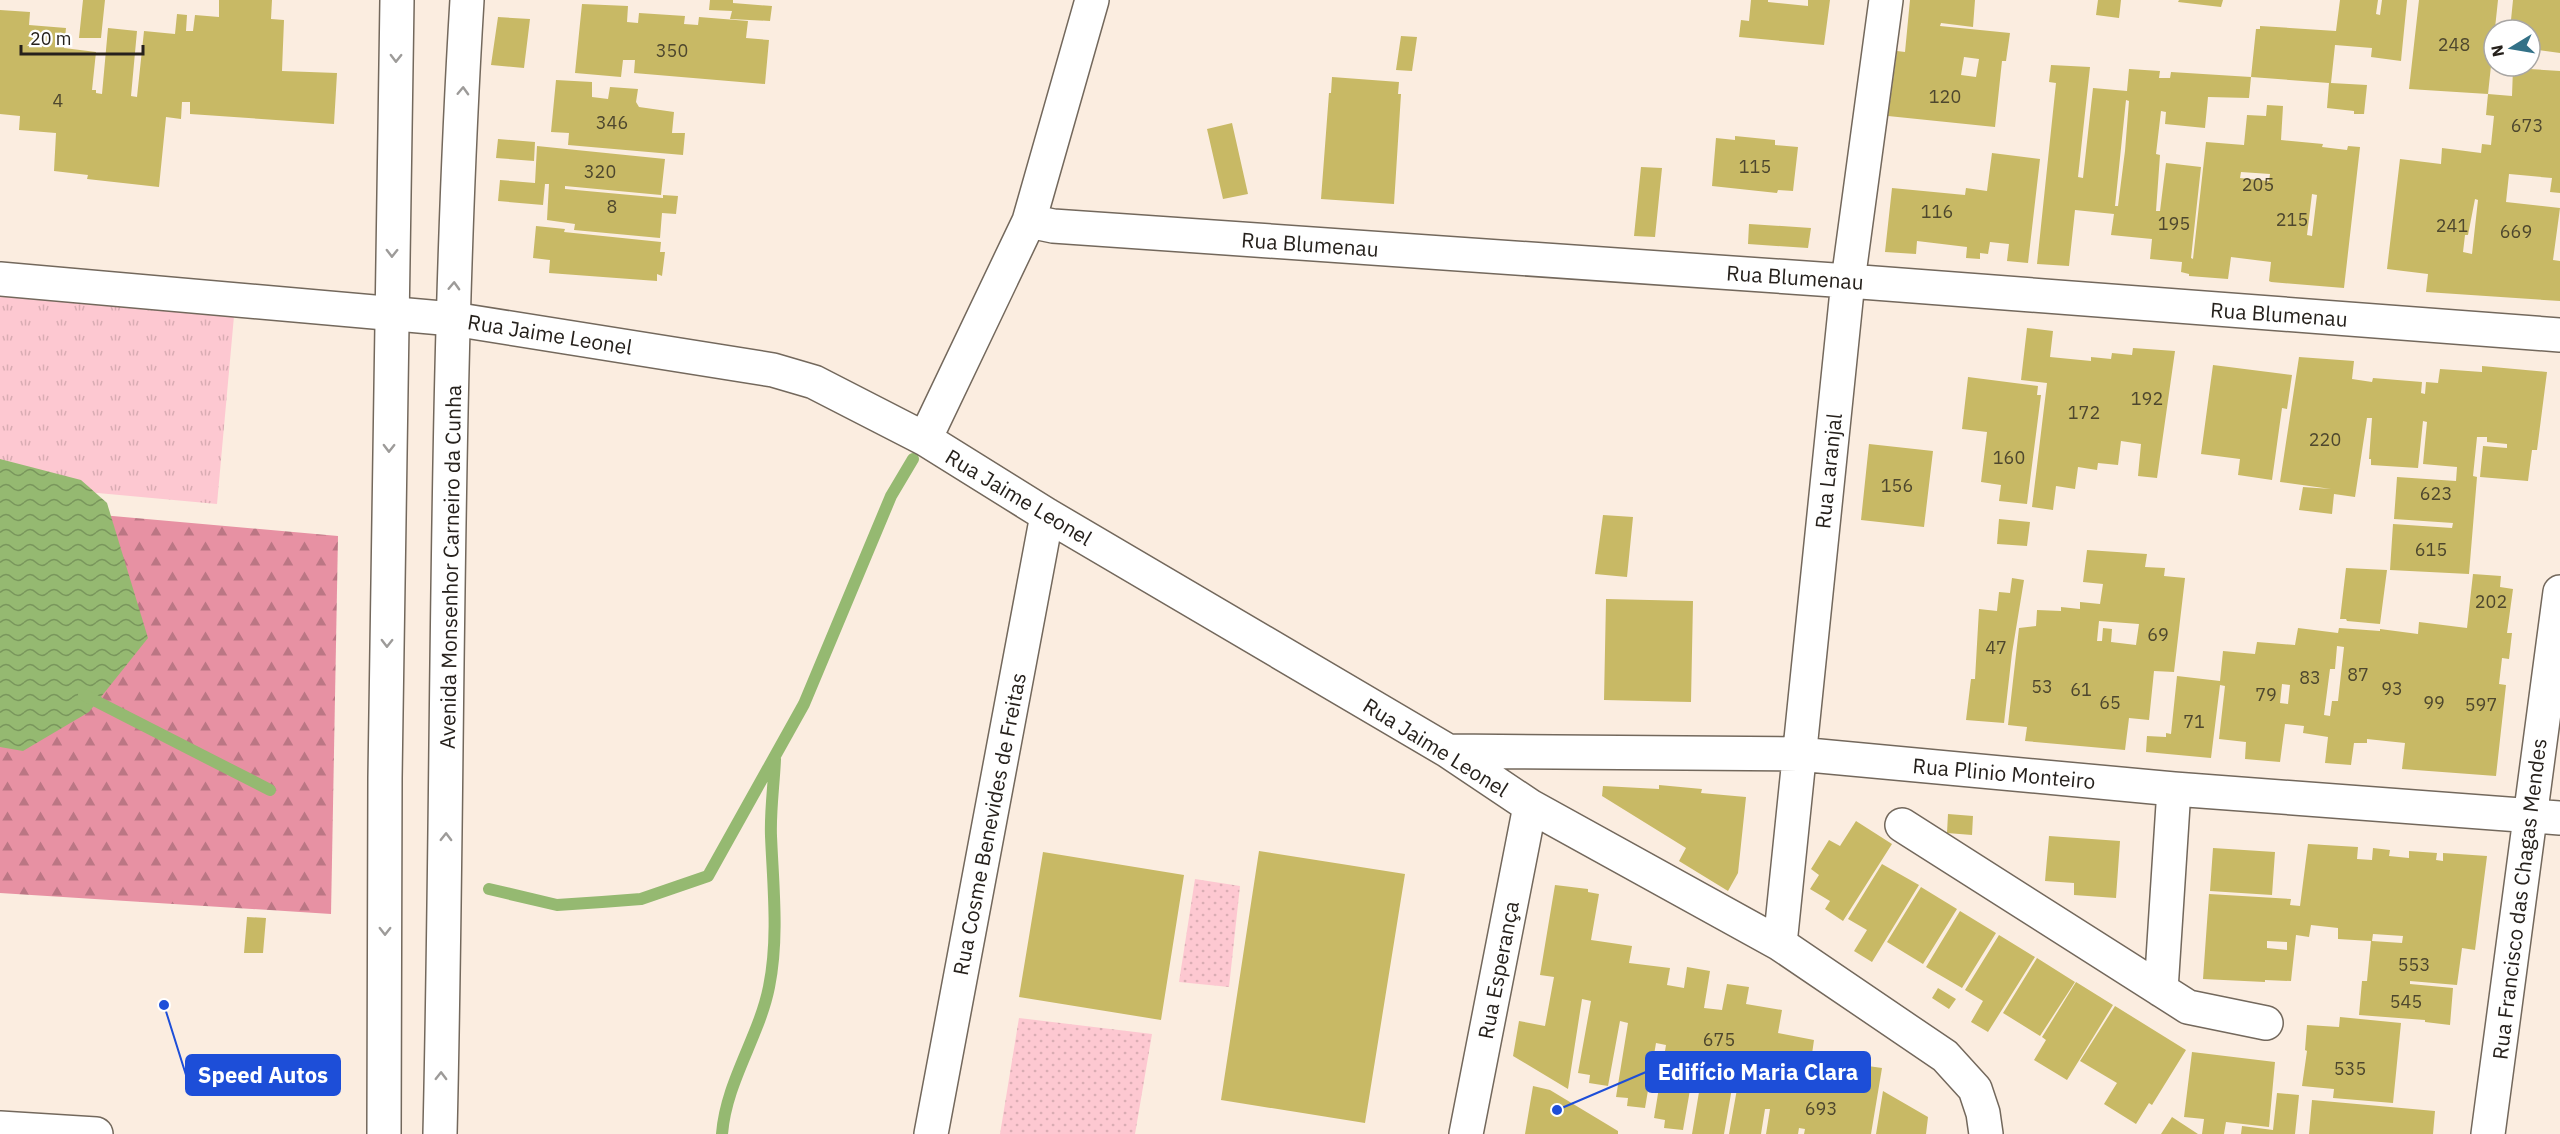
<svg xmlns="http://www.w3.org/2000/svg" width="2560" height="1134" font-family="'IBM Plex Sans',sans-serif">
  <defs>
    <pattern id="grass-dots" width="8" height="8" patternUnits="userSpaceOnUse" patternTransform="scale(1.5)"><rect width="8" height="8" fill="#fdc8d1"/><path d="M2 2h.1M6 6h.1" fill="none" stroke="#d9acb3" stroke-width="1.8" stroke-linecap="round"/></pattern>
    <pattern id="forest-firs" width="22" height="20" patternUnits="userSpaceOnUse" patternTransform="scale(1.5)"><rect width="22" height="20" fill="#e791a3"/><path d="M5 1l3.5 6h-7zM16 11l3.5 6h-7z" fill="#bb7684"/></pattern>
    <pattern id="park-tufts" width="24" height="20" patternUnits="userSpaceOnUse" patternTransform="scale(1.5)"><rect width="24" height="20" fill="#fdc8d1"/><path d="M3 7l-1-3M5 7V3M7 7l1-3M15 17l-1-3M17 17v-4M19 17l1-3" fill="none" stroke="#d9acb3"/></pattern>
    <pattern id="water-waves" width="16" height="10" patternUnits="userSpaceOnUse" patternTransform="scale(1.5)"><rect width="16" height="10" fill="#95b971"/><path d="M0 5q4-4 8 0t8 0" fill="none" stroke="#79965c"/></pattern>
  </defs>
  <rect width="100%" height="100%" fill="#fbede0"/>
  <path fill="url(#grass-dots)" d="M1195,879L1240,886L1229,987L1179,982Z
    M1019,1018L1152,1034L1135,1134H1000Z"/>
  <path fill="url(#forest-firs)" d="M0,506L338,536L331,914L0,893Z"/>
  <path fill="url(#park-tufts)" d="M0,294L234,316L217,504L0,484Z"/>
  <path fill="url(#water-waves)" d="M0,459L81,480L107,503L148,638L89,712L23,751L0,747Z"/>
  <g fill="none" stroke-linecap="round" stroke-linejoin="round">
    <path stroke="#95b971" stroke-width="12" d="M84,695L270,790
      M489,889L557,905L602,902L641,899L708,876L804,704L891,496L913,459
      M722,1134C726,1082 759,1037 769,987C779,938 773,885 771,836C770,811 774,784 775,759"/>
  </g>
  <path fill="#c8b965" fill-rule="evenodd" d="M83,0H105L101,38H79Z
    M219,0H272L271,19L284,20L282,71L337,73L334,124L190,114V102H182L181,119L166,117L159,187L87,179L88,175L54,171L56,133L19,130L20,116L0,114V10L30,12L29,25L66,28L64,48L96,52L92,90H96V93L102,94L108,28L137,31L131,96L137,97L144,31L175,34L177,14L187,15L186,31H193L195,15L219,17Z
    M710,0H733V3L772,6L770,21L730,19L732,11L709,10Z
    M1751,0H1768V2L1808,6V0H1830L1824,45L1739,37L1741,20L1749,21Z
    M1910,0H1975L1973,27L1941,23L1940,26L2010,33L2006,61H2002L1995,127L1888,116L1897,51L1905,52ZM1964,57L1979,59L1976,77L1961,75Z
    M2098,0H2121L2119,18L2096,15Z
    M2179,0H2223L2221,7L2178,2Z
    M2340,0H2378L2376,14L2380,15L2382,0H2407L2401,61L2371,57L2372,48L2335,45L2331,83L2367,85L2364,114H2354V111L2327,108L2329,83L2251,77L2249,98L2208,97L2205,128L2165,124L2166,112L2161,111L2156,154L2160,155L2156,211H2160L2166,163L2201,167L2191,258L2193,259L2206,142L2244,145L2247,115L2266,116L2267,105L2283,106L2281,140L2323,144L2322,147L2347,150L2348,146L2360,147L2344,288L2271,282L2269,281L2271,262L2231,257L2228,279L2189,276V274L2181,272L2182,262L2150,259L2152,239L2111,235L2114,214L2075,210L2069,266L2037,264L2056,83L2049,82L2051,65L2090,67L2078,177L2083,178L2093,88L2127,91L2129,69L2160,71L2159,78H2170L2171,72L2251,77L2256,29H2260V26L2336,31ZM2126,100L2129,101L2125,151L2118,206H2115ZM2241,172L2270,174L2269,181L2240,178ZM2312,194L2317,195L2312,236L2307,235Z
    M2419,0H2498L2488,94L2409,89Z
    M2513,0H2560V53L2530,49V30H2510Z
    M582,4L628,6L627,22L638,23L639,13L685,16L684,24L698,25L699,17L748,21L746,38L769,40L765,84L634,73L635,60H623L621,77L575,73Z
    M498,17L530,19L524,68L491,65Z
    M1401,36L1417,37L1412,71L1396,70Z
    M2513,68L2560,71V193L2550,192L2552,178L2509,174L2506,202L2560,208L2553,260L2560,261V301L2426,292L2428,274L2387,269L2400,159L2441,164L2442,148L2481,153L2482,144L2491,145L2494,116L2486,115L2488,94L2512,96ZM2475,199L2478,200L2472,254L2463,252L2465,235H2468Z
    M1332,77L1399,82L1398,94H1401L1394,204L1321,199L1329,93H1331Z
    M556,80L592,82V97L608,99L610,87L638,89L636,102L639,107L674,112L672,133H685L683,155L568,145L569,133L551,132Z
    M1232,123L1248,194L1223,199L1207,129Z
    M1735,136L1775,140V145L1798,147L1793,191L1778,190L1777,193L1712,186L1716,138L1735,140Z
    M498,139L535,142L534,161L496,158Z
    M537,146L665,159L661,195L565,186V189L663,198V195L678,196L676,214L662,213L660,238L574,230L575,224L547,220L549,184H545L543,205L498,201L500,180L535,183Z
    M1992,153L2040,159L2028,263L2007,261L2009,244L1990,242L1988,254L1980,253V259L1966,258L1967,247L1917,241L1916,254L1885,252L1892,188L1965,195L1966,188L1987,191Z
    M1641,167L1662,168L1655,237L1634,236Z
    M1749,224L1811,228L1808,248L1748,244Z
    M536,226L565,229L564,232L661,242L660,252H665L662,276L657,274V281L549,273L550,260L533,258Z
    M2027,328L2053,331L2050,357L2091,361V357L2111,359L2112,353L2132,355L2133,348L2175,351L2157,478L2138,476L2141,444L2121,441L2118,465L2098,463L2097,470L2078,467L2075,489L2056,486L2053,510L2032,507L2047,383L2021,380Z
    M2299,357L2354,361L2352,379L2372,382L2373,378L2422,382L2421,393L2425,394L2426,382L2438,383L2440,369L2482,372V366L2547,372L2537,450H2532L2528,481L2480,477L2483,446L2507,448V444L2487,442V437H2477L2473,476L2477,477L2469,574L2390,570L2393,524L2452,528L2453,523L2394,519L2397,477L2456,481L2457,467L2423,464L2427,422L2423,421L2418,468L2371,465V459H2369L2372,418H2367L2355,497L2334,494L2332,514L2299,510L2303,487L2331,489L2280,482Z
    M2213,365L2292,375L2287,409L2282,408L2272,480L2238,475L2240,459L2201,454Z
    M1968,377L2038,386L2037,395H2041L2027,504L1999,501L2001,485L1981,482L1987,432L1962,429Z
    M1869,444L1933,451L1924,527L1861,520Z
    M1603,515L1633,517L1627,577L1595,574Z
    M1999,519L2030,522L2027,546L1997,544Z
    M2087,550L2147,554L2145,567L2165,568L2164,576L2185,578L2174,672L2154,671L2149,720L2129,718L2125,750L2025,741L2027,727L2008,725L2019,628L2036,626L2037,610L2061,611V607L2080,609V602L2100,604L2103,584L2083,582ZM2099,621L2139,624L2136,645L2111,642L2112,629L2103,628L2102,641H2097Z
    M2346,568L2387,570L2380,624L2347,621L2346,619H2340Z
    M2473,574L2501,576L2500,587L2513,589L2507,633H2512L2509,659L2502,658L2499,684L2506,685L2496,776L2402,769L2405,743L2367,739V743H2354L2351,765L2325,763L2328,737L2303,733L2304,726L2285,724L2280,762L2245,759L2246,742L2219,739L2225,686L2220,685L2211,758L2146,752L2147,736L2166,737V733L2171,734L2177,676L2220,681L2223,651L2255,654L2257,642L2295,645L2298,628L2338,633L2339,628L2380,631V629L2418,634L2419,622L2467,628ZM2337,646L2344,647L2338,701H2332L2330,716L2324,715L2330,669H2335ZM2282,684L2290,685L2288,704L2280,703Z
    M2012,578L2024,580L2012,653L2004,723L1966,720L1971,679H1975L1979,609L1997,611L1999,592L2010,593Z
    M1606,599L1693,601L1691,702L1604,700Z
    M1659,785L1702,789L1701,793L1746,797L1738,873L1728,891L1679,861L1686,848L1602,796L1603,786L1659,789Z
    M1948,814L1973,816L1972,835L1947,833Z
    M1856,821L1892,844L1843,921L1825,909L1830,901L1810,889L1819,875L1811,869L1829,840L1840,846Z
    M2049,836L2120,841L2116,898L2074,895V883L2045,881Z
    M2308,844L2358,847L2357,859L2372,860L2373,848L2390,850L2389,856L2409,858V851L2437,853L2436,860L2443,861V853L2487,856L2475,950L2462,948L2457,985L2410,981V984L2453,988L2450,1025L2425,1022V1020L2359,1015L2362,981H2367L2371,941L2338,939V928L2311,925L2309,937L2296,935L2291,981L2265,980V982L2203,979L2209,894L2291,899L2290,905L2300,906ZM2373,934L2403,936L2402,943L2372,941ZM2267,941L2287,942V950L2267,948Z
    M2213,848L2275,852L2272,895L2210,891Z
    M1259,851L1405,874L1365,1123L1221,1100Z
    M1043,852L1184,875L1161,1020L1019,997Z
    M1882,864L1919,885L1872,962L1854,951L1867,930L1848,919Z
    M1555,885L1588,889V892L1599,894L1591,940L1632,946L1629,963L1670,968L1667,985L1684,988L1687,967L1710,971L1704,1008L1722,1010L1727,984L1749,987L1746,1004L1782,1010L1778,1033L1814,1040L1810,1068L1845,1074L1842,1088L1857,1090L1861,1065L1882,1068L1871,1134H1804L1805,1129L1799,1128L1798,1134H1766L1770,1109H1765L1761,1134H1729L1737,1089L1732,1088L1724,1134H1692L1703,1068L1694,1067L1683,1130L1664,1128L1665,1120L1654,1118L1666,1045L1656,1043L1645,1108L1627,1106L1628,1098L1616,1097L1628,1023L1620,1021L1608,1086L1589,1083L1590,1075L1578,1073L1591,1001L1582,999L1568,1089L1513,1056L1519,1021L1545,1026L1554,977L1540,975Z
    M1921,887L1957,909L1923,964L1887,942Z
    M1960,911L1996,933L1962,988L1926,967Z
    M247,917L266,918L263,953H244Z
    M1999,935L2035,957L1988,1032L1971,1022L1983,1001L1965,990Z
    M2037,958L2075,982L2040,1036L2003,1013Z
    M2076,982L2113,1005L2067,1080L2034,1060L2046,1040L2042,1037Z
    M1938,988L1956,999L1949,1009L1932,998Z
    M2115,1006L2186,1050L2152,1105L2149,1103L2136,1124L2104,1104L2117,1083L2080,1061Z
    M2340,1017L2401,1023L2393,1103L2333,1098L2334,1089L2302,1086L2307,1051L2305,1050L2307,1025L2339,1027Z
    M2192,1052L2275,1062L2269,1127L2226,1122L2224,1134H2202L2204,1119L2184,1117Z
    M1533,1086L1550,1090L1618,1131V1134H1525Z
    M1883,1091L1928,1117L1926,1134H1876Z
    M2277,1093L2299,1095L2295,1134H2241L2242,1126L2273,1130Z
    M2312,1100L2435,1111L2433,1134H2309Z
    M2172,1117L2198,1134H2161Z"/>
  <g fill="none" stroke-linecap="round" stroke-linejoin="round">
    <defs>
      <path id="minor" d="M1029,221L1053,226L1848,281L2560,335
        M0,279L453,319L773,370L814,382L925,439L1047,515L1448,751L1530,806L1780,944L1945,1056L1975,1089L1983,1113L1986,1134
        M925,439L1029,221L1092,0
        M1448,751L1798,754L2174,789L2560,818
        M1902,825L2188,1007L2266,1023
        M1780,944L1848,281L1886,0
        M2161,990L2174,789
        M0,1128L96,1134
        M931,1134L1047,515
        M1466,1134L1530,806
        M2488,1134L2560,592"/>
      <path id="secondary" d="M384,1134L385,778L397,0
        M440,1134C449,756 444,377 467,0"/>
    </defs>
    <use href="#minor" stroke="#73685c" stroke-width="36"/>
    <use href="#secondary" stroke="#73685c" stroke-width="36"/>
    <use href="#minor" stroke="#fff" stroke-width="33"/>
    <use href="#secondary" stroke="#fff" stroke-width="33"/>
  </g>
  <defs><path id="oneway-chevron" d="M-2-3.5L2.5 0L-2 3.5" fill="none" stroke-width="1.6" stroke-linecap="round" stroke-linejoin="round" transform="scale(1.5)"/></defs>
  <g stroke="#9d9b99">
    <use href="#oneway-chevron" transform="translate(396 58) rotate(91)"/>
    <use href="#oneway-chevron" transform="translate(463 91) rotate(-88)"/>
    <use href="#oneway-chevron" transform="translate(392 253) rotate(91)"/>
    <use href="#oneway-chevron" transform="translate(454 286) rotate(-88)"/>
    <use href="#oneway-chevron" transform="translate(389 448) rotate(91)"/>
    <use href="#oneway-chevron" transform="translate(387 643) rotate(91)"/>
    <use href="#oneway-chevron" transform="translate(446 837) rotate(-89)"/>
    <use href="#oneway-chevron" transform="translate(385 931) rotate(90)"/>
    <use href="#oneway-chevron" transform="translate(441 1076) rotate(-89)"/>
  </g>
  <g text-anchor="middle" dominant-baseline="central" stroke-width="4.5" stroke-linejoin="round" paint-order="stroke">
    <g font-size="18" fill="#4e472e">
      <text x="2454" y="44">248</text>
      <text x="672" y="50">350</text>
      <text x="1945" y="96">120</text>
      <text x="58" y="100">4</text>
      <text x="612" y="122">346</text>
      <text x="2527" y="125">673</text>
      <text x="1755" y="166">115</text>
      <text x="600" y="171">320</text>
      <text x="2258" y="184">205</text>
      <text x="612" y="206">8</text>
      <text x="1937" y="211">116</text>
      <text x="2292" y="219">215</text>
      <text x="2174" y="223">195</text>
      <text x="2452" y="225">241</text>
      <text x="2516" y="231">669</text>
      <text x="2147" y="398">192</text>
      <text x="2084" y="412">172</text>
      <text x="2325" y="439">220</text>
      <text x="2009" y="457">160</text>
      <text x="1897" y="485">156</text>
      <text x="2436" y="493">623</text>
      <text x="2431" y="549">615</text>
      <text x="2491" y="601">202</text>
      <text x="2158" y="634">69</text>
      <text x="1996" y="647">47</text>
      <text x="2358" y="674">87</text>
      <text x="2310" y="677">83</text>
      <text x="2042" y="686">53</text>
      <text x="2392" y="688">93</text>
      <text x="2081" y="689">61</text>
      <text x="2266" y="694">79</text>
      <text x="2110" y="702">65</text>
      <text x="2434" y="702">99</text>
      <text x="2481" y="704">597</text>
      <text x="2194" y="721">71</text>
      <text x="2414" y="964">553</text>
      <text x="2406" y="1001">545</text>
      <text x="1719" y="1039">675</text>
      <text x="2350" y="1068">535</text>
      <text x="1821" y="1108">693</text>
    </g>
    <g font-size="21" fill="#26211c" stroke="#fff">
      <text transform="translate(1310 244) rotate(4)">Rua Blumenau</text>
      <text transform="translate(1795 277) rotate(4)">Rua Blumenau</text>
      <text transform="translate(2279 314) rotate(4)">Rua Blumenau</text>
      <text transform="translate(550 334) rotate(9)">Rua Jaime Leonel</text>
      <text transform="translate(1828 471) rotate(-84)">Rua Laranjal</text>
      <text transform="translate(1019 497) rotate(31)">Rua Jaime Leonel</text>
      <text transform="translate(450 567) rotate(-89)">Avenida Monsenhor Carneiro da Cunha</text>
      <text transform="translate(1436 747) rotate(32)">Rua Jaime Leonel</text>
      <text transform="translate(2004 773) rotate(5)">Rua Plinio Monteiro</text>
      <text transform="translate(989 824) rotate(-79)">Rua Cosme Benevides de Freitas</text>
      <text transform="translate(2519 899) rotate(-83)">Rua Francisco das Chagas Mendes</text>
      <text transform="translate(1498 970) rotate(-79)">Rua Esperança</text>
    </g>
  </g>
  <path fill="none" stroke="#1d4ed8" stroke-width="2" d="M1557 1110L1646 1072M164 1005L186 1075"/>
  <g fill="#1d4ed8" stroke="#fff" stroke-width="2">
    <circle cx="1557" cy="1110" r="6"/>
    <circle cx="164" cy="1005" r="6"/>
  </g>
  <g fill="#1d4ed8" stroke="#1d4ed8" stroke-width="2">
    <rect x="1646" y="1052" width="224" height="40" rx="6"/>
    <rect x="186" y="1055" width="154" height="40" rx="6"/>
  </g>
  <g font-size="22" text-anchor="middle" font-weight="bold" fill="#fff">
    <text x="1758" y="1080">Edifício Maria Clara</text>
    <text x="263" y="1083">Speed Autos</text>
  </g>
  <g transform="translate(2512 48) rotate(259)"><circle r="28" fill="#ffffff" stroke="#a8a6a4" stroke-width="1.5"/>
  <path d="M0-4.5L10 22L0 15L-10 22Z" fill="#337187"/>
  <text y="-9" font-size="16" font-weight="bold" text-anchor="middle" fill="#26211c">N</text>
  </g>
  <path d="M21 45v9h122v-9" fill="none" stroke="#26211c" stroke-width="3"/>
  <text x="30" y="45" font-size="18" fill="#26211c" stroke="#ffffff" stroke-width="4.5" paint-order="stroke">20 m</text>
</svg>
